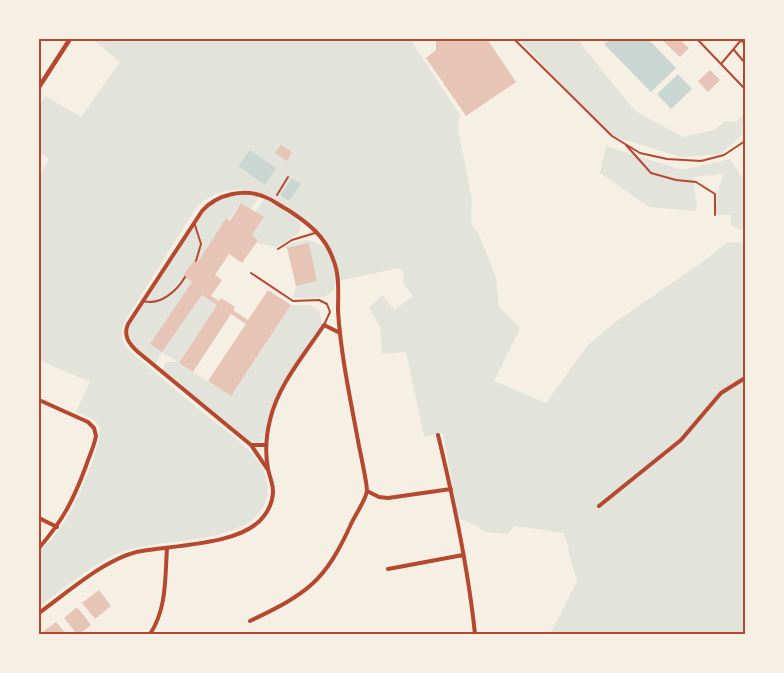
<svg xmlns="http://www.w3.org/2000/svg" width="784" height="673" font-family="'DejaVu Sans',sans-serif">
  <rect width="100%" height="100%" fill="#f6efe4"/>
  <path fill="#e2e4dc" d="M92,39H410L460,115L458,129L472,200L471,215L472,224L479,235L496,277L499,307L520,328L494,381L546,403L588,345L614,323L708,258L727,242L745,243V634H550L577,582L564,533L515,526L507,534L485,532L474,524L459,519L443,433L424,437L406,352L382,354L380,327L369,308L382,295L395,310L413,296L403,283L404,273L399,268L338,281V275C332,260 328,243 317,230C309,221 298,216 288,210C281,205 273,199 265,195C244,185 213,189 197,207L127,317C120,330 119,340 130,351C154,372 178,392 202,412C222,428 251,447 263,469C267,477 268,487 267,495C259,546 162,537 124,551C96,561 63,589 39,607V553C47,543 57,534 64,523C73,509 106,440 99,426C95,418 84,415 76,412L90,382L39,360V176L49,159L39,152V105L45,96L81,117L120,62Z
    M519,39H577L635,111L683,137L714,130L725,121L736,122L745,113V132L721,154L681,157L609,135Z
    M606,146L682,170L730,159L743,179L745,178V229L740,230L731,225V215H715L717,196L723,174L693,177L697,208L694,211L649,207L600,173Z
    M245,194L259,197L251,209L241,203L198,262L193,260L183,275L192,282L162,352L202,295L217,305L179,363L231,396L291,305H310L319,311L322,324L272,406L264,438C260,442 256,444 251,443L161,371L167,362H178L162,352L155,366C142,354 127,346 129,326L204,211C217,198 227,196 245,194Z
    M265,199L296,218L301,225L299,233L277,247L256,243L258,240L252,235L263,218L255,212Z
    M307,240C315,241 323,246 328,251C336,261 341,288 328,295C318,300 303,297 293,297L296,286L317,280L309,244L287,248H283L293,243Z"/>
  <path fill="#c9d6d2" d="M610,39H648L676,68L651,92L604,44Z
    M678,74L692,89L671,109L657,94Z
    M250,150L276,168L265,185L238,166Z
    M292,178L301,184L289,201L280,195Z"/>
  <path fill="#e6c5b7" d="M436,39H487L516,82L466,116L426,58L436,50Z
    M661,39H679L689,48L680,57Z
    M710,70L720,80L708,92L698,81Z
    M281,145L292,152L287,161L275,153Z
    M241,203L264,217L252,235L258,240L242,263L229,254L215,275L222,280L211,296L219,301L221,298L235,307L233,310L248,320L268,290L291,305L231,396L208,381L246,324L231,314L193,372L179,363L217,305L202,295L162,352L150,344L192,282L183,275L194,260L198,262L226,218L230,221Z
    M309,243L317,281L296,286L287,248Z
    M99,590L111,606L95,619L82,603Z
    M77,607L91,625L79,634H77L64,618Z
    M56,622L66,634H40Z"/>
  <g fill="none" stroke-linecap="round" stroke-linejoin="round">
    <path stroke="#b5482f" stroke-width="2" d="M277,195L288,177"/>
    <path stroke="#b5482f" stroke-width="2" d="M514,39L612,136L640,153L667,159L701,161L724,155L745,141
      M697,39L745,89
      M741,40L745,44
      M734,50L745,63
      M721,64L742,39
      M626,145L651,173L676,180L696,182L715,194V215
      M194,222L201,244L196,261
      M278,249L292,240L315,233
      M251,273L293,301L319,300L327,304L330,312L324,325
      M143,301C160,306 177,291 185,277"/>
    <path stroke="#b5482f" stroke-width="4" d="M39,400L88,422L94,428L96,436C94,447 89,456 86,466C73,501 63,520 39,548
      M438,435C454,501 468,567 475,634
      M251,445H266
      M367,491L379,497L388,498L451,489
      M599,506L681,440L721,393L745,378
      M39,518L57,527
      M388,569L463,555
      M39,613C67,593 108,556 142,551C175,545 243,545 264,516C271,507 275,494 272,484C271,479 269,474 268,469C265,453 266,436 270,420C278,385 305,354 324,325L340,333
      M250,621C308,593 325,582 352,522C356,514 366,499 367,491C367,483 361,456 359,446C351,402 341,357 338,311C338,295 340,275 333,259C325,236 308,223 288,210C280,206 273,200 265,197C244,188 217,194 202,211L128,324C123,336 129,344 138,352L251,445L268,470
      M150,634C167,609 165,577 167,548"/>
    <path stroke="#b5482f" stroke-width="4.5" d="M39,87L70,39"/>
  </g>
  <rect width="784" height="673" fill="none" stroke="#f6efe4" stroke-width="80"/>
  <rect x="40" y="40" width="704" height="593" fill="none" stroke="#b5482f" stroke-width="2"/>
</svg>
